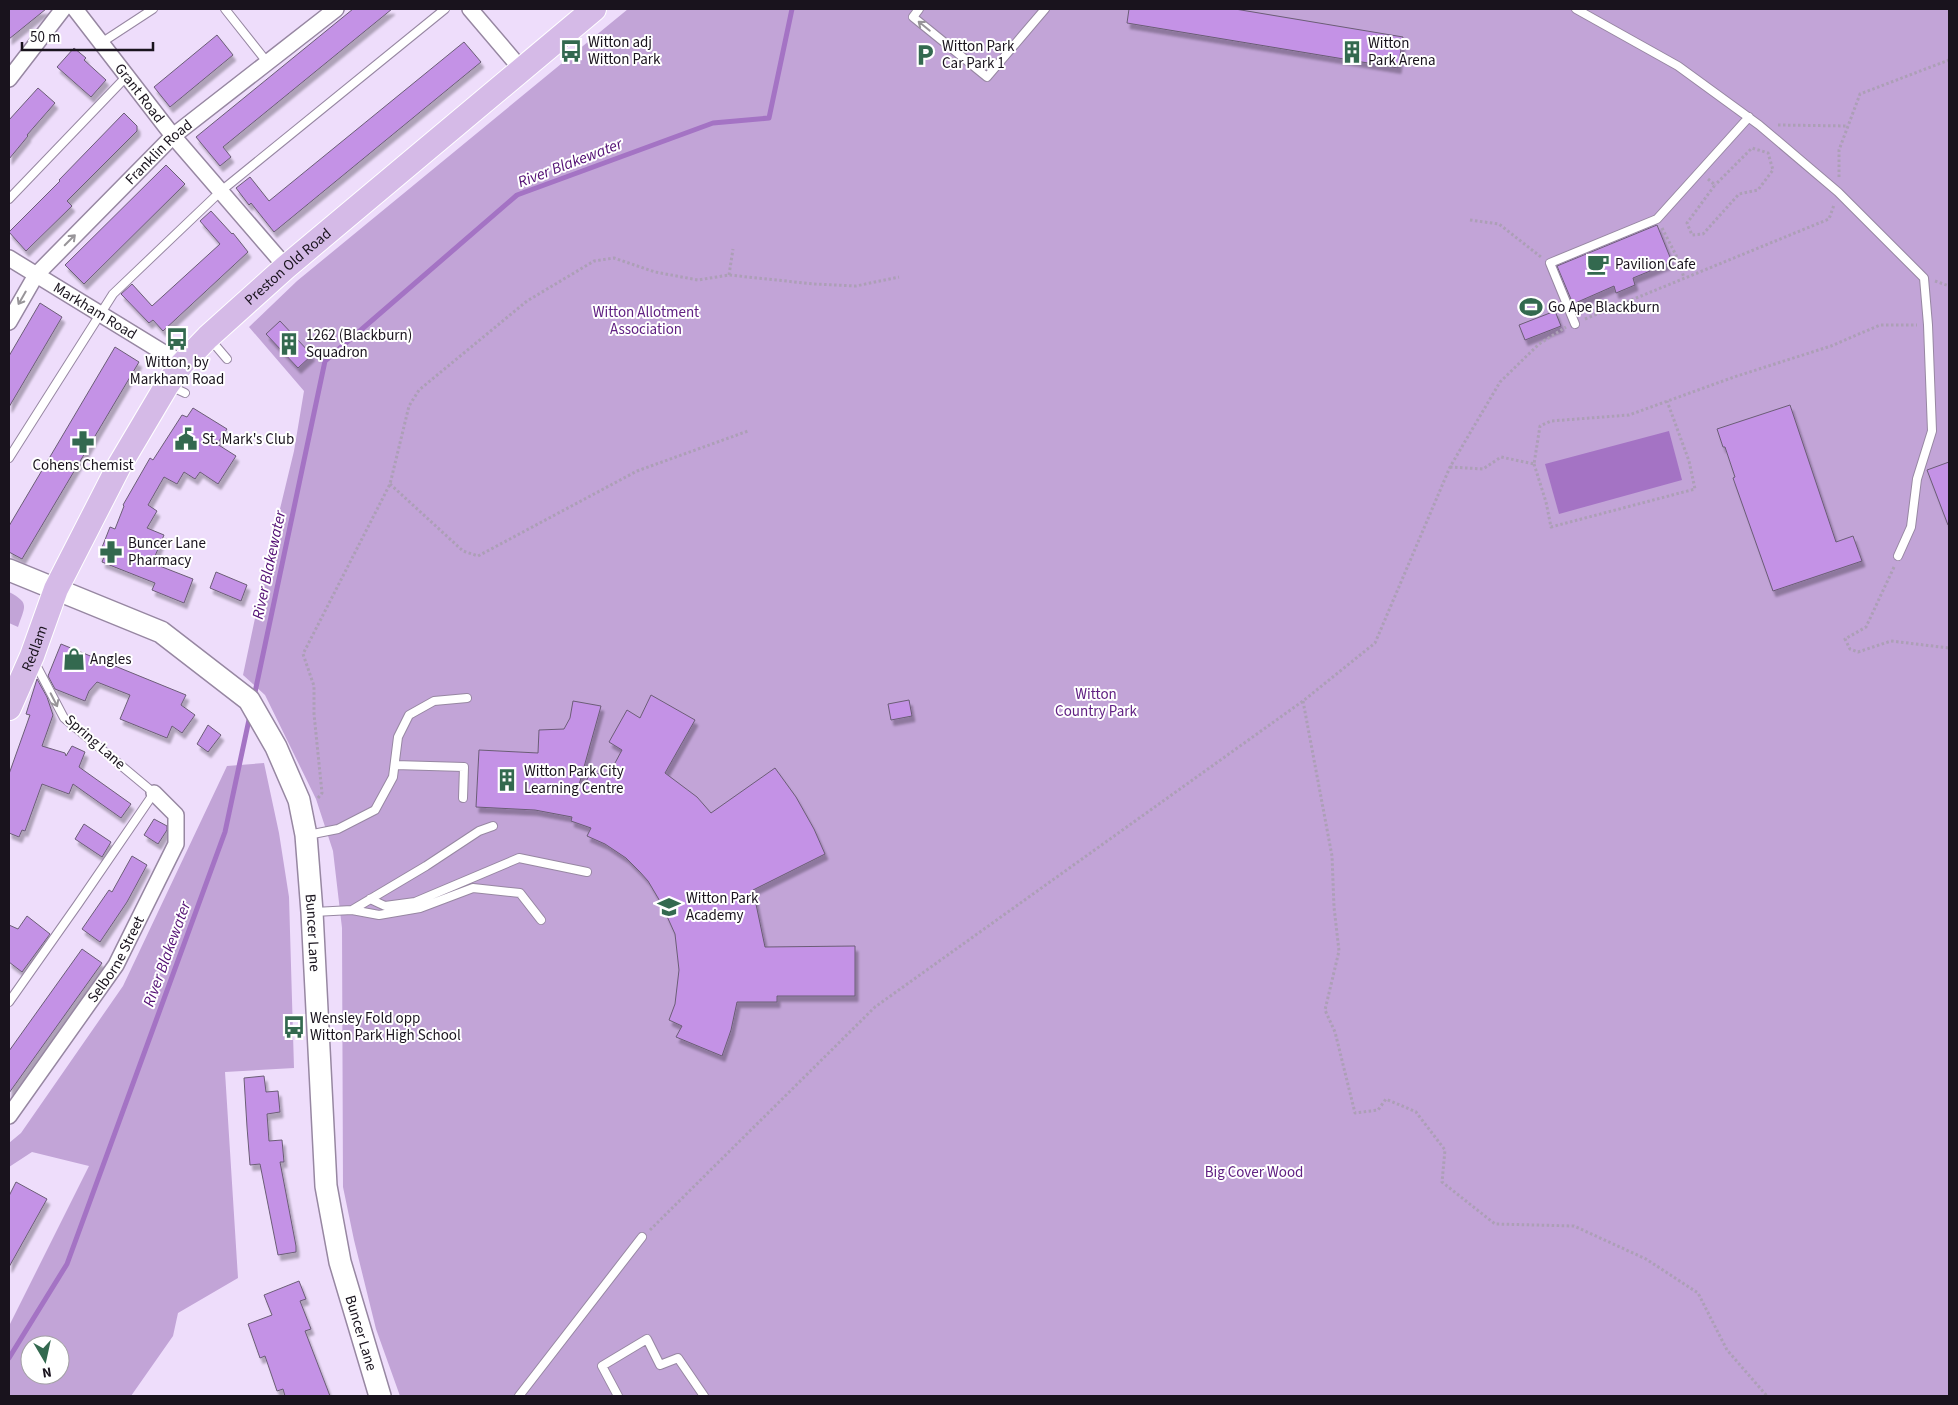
<svg xmlns="http://www.w3.org/2000/svg" width="1958" height="1405" font-family="'Source Sans 3',sans-serif">
  <defs>
    <filter id="shadow"><feDropShadow dx="3" dy="5.5" stdDeviation="1" flood-color="#0004"/></filter>
  </defs>
  <rect width="100%" height="100%" fill="#eeddfb"/>
  <path fill="#c2a4d7" fill-rule="evenodd" d="M628,9H1949V1396H400L376,1329L354,1240L343,1187L342,928L333,851L316,799L265,695L243,675L265,571L294,451L304,391L249,327L297,281Z
    M9,592C30,603 25,606 18,627L9,623Z
    M264,763L279,833L289,897L294,1068L225,1072L238,1278L178,1313L173,1336L131,1396H9V1326L89,1166L32,1152L9,1167V1143L21,1133L123,986L227,766ZM30,1345H60V1375H30Z"/>
  <path fill="#a473c4" d="M1669,431L1682,480L1559,514L1545,464Z"/>
  <g fill="none" stroke-linecap="round" stroke-linejoin="round">
    <path stroke="#a473c4" stroke-width="5" d="M254,697L325,361L517,195L713,123L769,118L792,9
      M9,1358L67,1264L225,832L250,715"/>
  </g>
  <path fill="#c492e6" stroke="#6b5d76" filter="url(#shadow)" d="M9,9H46L9,39Z
    M353,9H392L223,147L231,157L220,166L196,137Z
    M1129,9H1235L1403,37L1398,68L1127,23Z
    M217,35L233,55L170,107L154,87Z
    M464,42L481,62L274,232L251,203L249,205L236,188L250,177L269,201Z
    M74,48L86,58L84,60L106,80L91,97L57,67Z
    M38,88L55,103L27,135L28,136L9,159V120Z
    M124,113L137,126V131L67,201L72,206L26,251L9,232L60,181L59,180Z
    M166,165L185,184L84,284L65,265Z
    M211,211L232,234L233,233L248,252L163,331L153,320L149,323L121,294L132,284L152,306L220,244L200,221Z
    M1657,225L1672,262L1633,278L1635,285L1616,293L1614,286L1573,304L1557,266Z
    M40,303L62,317L9,407V356Z
    M1555,311L1561,326L1525,340L1519,325Z
    M280,321L312,355L298,368L266,334Z
    M115,347L139,362L22,559L9,552V526Z
    M1790,405L1836,542L1853,536L1862,561L1773,591L1733,478L1735,477L1725,447H1723L1717,429Z
    M193,408L227,429L217,444L236,456L218,484L200,472L195,479L184,472L177,484L164,477L148,505L157,511L147,528L164,535L152,563L193,579L184,603L152,590L155,583L102,562L104,557L99,555L110,527L115,529L124,506L123,505L150,458L153,460L182,415L187,417Z
    M1949,462V525H1948L1927,470Z
    M216,572L247,585L241,601L210,588Z
    M61,644L186,695L181,705L195,715L182,733L172,726L167,738L120,719L130,695L97,682L89,691L85,701L55,689L48,676Z
    M37,679L47,697L53,715L42,746L65,753L66,756L72,746L85,752L79,767L131,804L121,818L73,784L69,794L42,784L25,831L22,830L19,837L9,833V774L30,715L26,714Z
    M651,695L695,720L665,773L697,797L711,813L775,768L796,797L814,829L825,854L753,890L765,947L855,946V996H777V1002H737L731,1030L722,1056L676,1037L682,1026L669,1020L675,1004L679,970L675,934L661,903L648,881L640,872L626,858L605,844L587,836L591,828L571,821L572,817L535,810L476,807L479,750L538,753L539,730L564,729L570,718L573,701L601,706L579,785L583,787L591,772L608,776L622,750L609,742L627,710L640,718Z
    M909,700L912,716L891,720L888,704Z
    M208,725L221,735L208,752L197,744Z
    M154,819L167,826V830L158,844L144,835Z
    M84,824L111,842L102,857L75,839Z
    M132,856L147,865L127,902L100,942L82,929L109,890L112,892Z
    M27,916L50,934L22,972L9,962V925L18,929Z
    M82,949L102,963L9,1093V1051Z
    M264,1076L266,1092L278,1091L280,1112L267,1114L269,1141L282,1140L284,1162H280L296,1246V1252L278,1255L260,1164L250,1165L247,1127L244,1078Z
    M16,1182L47,1199L9,1267V1196Z
    M299,1281L306,1299L300,1301L311,1329L305,1331L330,1396H285L283,1389L277,1391L265,1356L260,1358L248,1324L272,1315L264,1295Z"/>
  <g fill="none" stroke-linecap="round" stroke-linejoin="round">
    <defs>
      <path id="service" d="M225,9L267,62
        M919,9L913,17L987,77L1045,9
        M1576,9L1678,66L1759,125L1838,192L1924,278L1928,325L1932,431L1917,479L1911,527L1898,556
        M101,43L153,9
        M9,199L127,76
        M1575,324L1550,263L1657,219L1749,117
        M210,339L227,359
        M170,386L185,393
        M9,458L113,294L221,191L445,9
        M395,765L464,767L463,798
        M308,835L338,829L375,810L393,777L398,737L409,715L434,701L467,698
        M370,899L385,906L415,902L519,858L587,872
        M352,910L426,866L479,831L493,826
        M314,912L352,910L379,915L420,908L473,888L520,893L541,920
        M9,1002L78,904L154,793L64,718L34,661
        M519,1396L642,1237
        M618,1396L602,1366L647,1339L660,1365L678,1358L704,1396"/>
      <g id="minor">
        <path id="s1" d="M75,9L173,136L286,267"/>
        <path d="M470,9L522,70"/>
        <path d="M9,79L63,9"/>
        <path id="s2" d="M9,258L182,364"/>
        <path id="s3" d="M9,322L36,275L173,136L336,9"/>
        <path id="s4" d="M9,1116L116,965L176,844V815L154,793"/>
      </g>
      <g id="secondary">
        <path id="s5" d="M9,570L161,632L249,700L276,747L299,800L306,835L312,912L326,1186L340,1262L380,1396"/>
      </g>
      <g id="primary">
        <path id="s6" d="M9,708L32,656L56,589L119,466L167,385L182,364L208,337L286,267L594,9"/>
      </g>
    </defs>
    <use href="#service" stroke="#9787a2" stroke-width="10"/>
    <use href="#minor" stroke="#9787a2" stroke-width="18"/>
    <use href="#secondary" stroke="#9787a2" stroke-width="24"/>
    <use href="#primary" stroke="#fff" stroke-width="26"/>
    <path stroke="#ac9fb6" stroke-width="3" stroke-dasharray="2.5 2.5" stroke-linecap="butt" d="M1778,125L1847,126
      M1839,177V150L1860,94L1949,60
      M1708,179L1715,185L1687,223L1692,235L1703,234L1739,194L1758,190L1773,170L1768,153L1752,148L1715,185
      M1470,220L1499,224L1541,257
      M1662,228L1679,261L1684,278
      M729,275L733,249
      M1935,281L1949,286
      M1585,319L1829,219L1834,205
      M1534,464L1546,502L1551,527L1695,489L1689,461L1667,401
      M1450,467L1483,469L1501,457L1534,464L1540,426L1551,421L1629,415L1734,377L1831,346L1880,325H1917
      M390,484L463,551L478,556L637,471L748,431
      M1894,567L1866,627L1845,639L1850,649L1858,652L1891,641L1949,648
      M1303,701L1332,856L1334,907L1339,951L1325,1010L1335,1032L1355,1113L1378,1110L1386,1099L1416,1112L1445,1150L1442,1182L1495,1224L1574,1226L1646,1259L1698,1293L1727,1350L1767,1396
      M318,798L322,793L314,714V686L303,654L390,484L409,406L419,390L527,301L594,261L614,258L655,272L698,280L729,275L814,284L856,286L899,277
      M650,1230L875,1007L1303,701L1375,643L1450,467L1500,382L1539,344L1566,327"/>
    <use href="#service" stroke="#fff" stroke-width="8"/>
    <use href="#minor" stroke="#fff" stroke-width="15"/>
    <use href="#secondary" stroke="#fff" stroke-width="21"/>
    <use href="#primary" stroke="#d5bae7" stroke-width="24"/>
  </g>
  <defs><path id="oneway-shaft" d="M-6 0H5M1.5-3L5.5 0L1.5 3" fill="none" stroke-width="1.6" stroke-linecap="round" stroke-linejoin="round" transform="scale(1.25)"/></defs>
  <g stroke="#989599">
    <use href="#oneway-shaft" transform="translate(924 26) rotate(-141)"/>
    <use href="#oneway-shaft" transform="translate(70 240) rotate(-45)"/>
    <use href="#oneway-shaft" transform="translate(22 298) rotate(120)"/>
    <use href="#oneway-shaft" transform="translate(54 700) rotate(63)"/>
  </g>
  <defs>
    <symbol id="bus-bare" viewBox="-9 -9 18 18"><path d="M-5-6H5V4H4V6H2V4H-2V6H-4V4H-5ZM-3.5-4V0h7V-4ZM-3.5 1.2v1.5H-2V1.2ZM2 1.2v1.5H3.5V1.2Z" fill="#33694f" stroke="#fff" stroke-width="2.5" paint-order="stroke"/></symbol>
    <symbol id="building-bare" viewBox="-9 -9 18 18"><path d="M-4-6H4V6H1V3H-1V6H-4ZM-2.5-4.3h1.7v1.8h-1.7ZM.8-4.3h1.7v1.8H.8ZM-2.5-1h1.7V.8h-1.7ZM.8-1h1.7V.8H.8Z" fill="#33694f" stroke="#fff" stroke-width="2.5" paint-order="stroke"/></symbol>
    <symbol id="parking-bare" viewBox="-9 -9 18 18"><path d="M-3.5-5.5H1a3.5 3.5 0 0 1 0 7H-1V5.5H-3.5ZM-1-3.4V-.6H.8a1.4 1.4 0 0 0 0-2.8Z" fill="#33694f" stroke="#fff" stroke-width="2.5" paint-order="stroke"/></symbol>
    <symbol id="cafe-bare" viewBox="-9 -9 18 18"><path d="M-5.5-4.5H6V0H3Q3 3.5 0 3.5H-2.5Q-5.5 3.5-5.5 0ZM3-3.2v2h1.7v-2ZM-6 4.5H4V6H-6Z" fill="#33694f" stroke="#fff" stroke-width="2.5" paint-order="stroke"/></symbol>
    <symbol id="stadium-bare" viewBox="-9 -9 18 18"><path d="M0-5a6.5 5 0 1 0 0 10a6.5 5 0 1 0 0-10ZM-3.5-1.8h7v3.6h-7Z" fill="#33694f" stroke="#fff" stroke-width="2.5" paint-order="stroke"/></symbol>
    <symbol id="civic-bare" viewBox="-9 -9 18 18"><path d="M-.6-6.5H3V-4.5H.6V-3L4-1V1h2V6H-6V1h2V-1L-.6-3ZM-1.2 2.5V6h2.4V2.5Z" fill="#33694f" stroke="#fff" stroke-width="2.5" paint-order="stroke"/></symbol>
    <symbol id="pharmacy-bare" viewBox="-9 -9 18 18"><path d="M-2-6h4v4h4v4h-4v4h-4v-4h-4v-4h4Z" fill="#33694f" stroke="#fff" stroke-width="2.5" paint-order="stroke"/></symbol>
    <symbol id="shop-bare" viewBox="-9 -9 18 18"><path d="M-5-2.5h2.3a2.7 3.5 0 0 1 5.4 0H5L5.5 6h-11ZM-1.5-2.5h3a1.5 2.3 0 0 0-3 0Z" fill="#33694f" stroke="#fff" stroke-width="2.5" paint-order="stroke"/></symbol>
    <symbol id="school-bare" viewBox="-9 -9 18 18"><path d="M0-5L7-2L0 1L-7-2ZM-4 1L0 2.5L4 1V4Q0 6-4 4Z" fill="#33694f" stroke="#fff" stroke-width="2.5" paint-order="stroke"/></symbol>
  </defs>
  <g fill-rule="evenodd">
    <use href="#bus-bare" x="555" y="35" width="32" height="32"/>
    <use href="#building-bare" x="1336" y="36" width="32" height="32"/>
    <use href="#parking-bare" x="909" y="39" width="32" height="32"/>
    <use href="#cafe-bare" x="1582" y="248" width="32" height="32"/>
    <use href="#stadium-bare" x="1515" y="291" width="32" height="32"/>
    <use href="#bus-bare" x="161" y="323" width="32" height="32"/>
    <use href="#building-bare" x="273" y="328" width="32" height="32"/>
    <use href="#civic-bare" x="170" y="423" width="32" height="32"/>
    <use href="#pharmacy-bare" x="67" y="426" width="32" height="32"/>
    <use href="#pharmacy-bare" x="95" y="536" width="32" height="32"/>
    <use href="#shop-bare" x="58" y="643" width="32" height="32"/>
    <use href="#building-bare" x="491" y="764" width="32" height="32"/>
    <use href="#school-bare" x="653" y="891" width="32" height="32"/>
    <use href="#bus-bare" x="278" y="1011" width="32" height="32"/>
  </g>
  <g text-anchor="middle" dominant-baseline="central" stroke-width="4" stroke-linejoin="round" paint-order="stroke">
    <g font-size="15" fill="#19131d" stroke="#fff" text-anchor="start">
      <text x="588" y="42">Witton adj<tspan x="588" dy="17">Witton Park</tspan></text>
      <text x="1368" y="43">Witton<tspan x="1368" dy="17">Park Arena</tspan></text>
      <text x="942" y="46">Witton Park<tspan x="942" dy="17">Car Park 1</tspan></text>
      <text x="1615" y="264">Pavilion Cafe</text>
      <text x="1548" y="307">Go Ape Blackburn</text>
      <text x="306" y="335">1262 (Blackburn)<tspan x="306" dy="17">Squadron</tspan></text>
      <text x="177" y="362" text-anchor="middle">Witton, by<tspan x="177" dy="17">Markham Road</tspan></text>
      <text x="202" y="439">St. Mark's Club</text>
      <text x="83" y="465" text-anchor="middle">Cohens Chemist</text>
      <text x="128" y="543">Buncer Lane<tspan x="128" dy="17">Pharmacy</tspan></text>
      <text x="90" y="659">Angles</text>
      <text x="524" y="771">Witton Park City<tspan x="524" dy="17">Learning Centre</tspan></text>
      <text x="686" y="898">Witton Park<tspan x="686" dy="17">Academy</tspan></text>
      <text x="310" y="1018">Wensley Fold opp<tspan x="310" dy="17">Witton Park High School</tspan></text>
    </g>
    <g font-size="15" fill="#19131d" stroke="#fff">
      <text stroke="none"><textPath href="#s1" startOffset="106">Grant Road</textPath></text>
      <text stroke="none"><textPath href="#s3" startOffset="228">Franklin Road</textPath></text>
      <text stroke="none"><textPath href="#s6" startOffset="530">Preston Old Road</textPath></text>
      <text stroke="none"><textPath href="#s2" startOffset="101">Markham Road</textPath></text>
      <text stroke="none"><textPath href="#s6" startOffset="65">Redlam</textPath></text>
      <text transform="translate(95 742) rotate(41)">Spring Lane</text>
      <text stroke="none"><textPath href="#s5" startOffset="521">Buncer Lane</textPath></text>
      <text stroke="none"><textPath href="#s4" startOffset="190">Selborne Street</textPath></text>
      <text stroke="none"><textPath href="#s5" startOffset="926">Buncer Lane</textPath></text>
    </g>
    <g font-size="15" fill="#612183" stroke="#fff">
      <text x="646" y="312">Witton Allotment<tspan x="646" dy="17">Association</tspan></text>
      <text x="1096" y="694">Witton<tspan x="1096" dy="17">Country Park</tspan></text>
      <text x="1254" y="1172">Big Cover Wood</text>
    </g>
    <g font-size="16" font-style="italic" fill="#520e73" stroke="#fff">
      <text transform="translate(570 163) rotate(-21)">River Blakewater</text>
      <text transform="translate(269 565) rotate(-78)">River Blakewater</text>
      <text transform="translate(167 954) rotate(-70)">River Blakewater</text>
    </g>
  </g>
  <rect width="1958" height="1405" fill="none" stroke="#19131d" stroke-width="20"/>
  <g transform="translate(45 1360) rotate(171)"><circle r="24" fill="#ffffff" stroke="#a3a1a5"/>
  <path d="M0-4L9 19L0 12L-9 19Z" fill="#33694f"/>
  <text y="-8" font-size="14" font-weight="bold" text-anchor="middle" fill="#19131d">N</text>
  </g>
  <path d="M22 42v8h131v-8" fill="none" stroke="#19131d" stroke-width="2.5"/>
  <text x="30" y="42" font-size="15" fill="#19131d" stroke="#ffffff" stroke-width="4" paint-order="stroke">50 m</text>
</svg>
